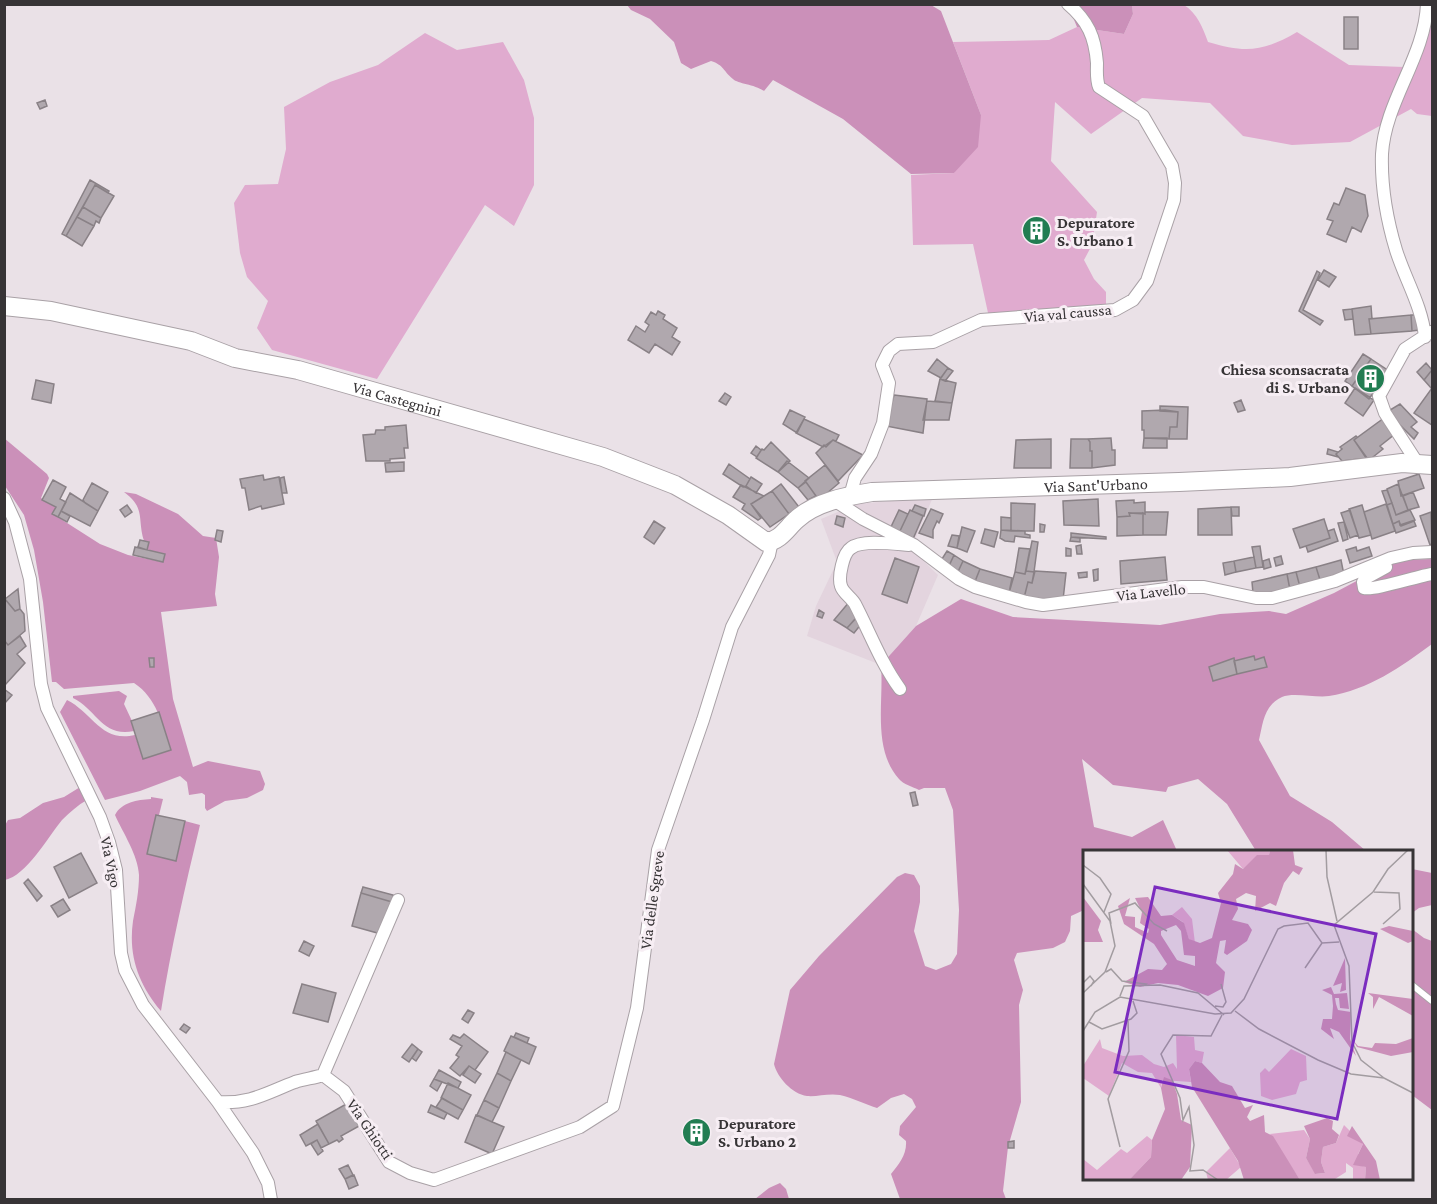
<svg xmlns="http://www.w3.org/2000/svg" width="1437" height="1204" font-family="'Crimson Pro',serif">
  <rect width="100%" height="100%" fill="#eae1e7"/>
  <path fill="#e3d4de" d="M933,497L911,549L938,575L916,626L881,665L807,636L816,606L837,562L821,519L857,504Z"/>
  <path fill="#e0abcf" d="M1132,5H1184C1197,13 1203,28 1208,42C1245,53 1263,52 1297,32L1349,65L1404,67L1432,5V116L1417,114L1411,109L1350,142L1292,145L1243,136L1210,103L1142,98L1091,134L1055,102L1051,161L1097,212L1092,245L1084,260L1094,279L1106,292V314L990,322L973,244L913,245L911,175L954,173L981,115L953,42L1049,40L1077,27L1124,34L1133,14Z
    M425,33L457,50L503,42L524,80L534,118V185L514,226L485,205L377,379L272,350L257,328L268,301L247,277L240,253L234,203L245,185L278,184L286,149L284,107L330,82L378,65Z"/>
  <path fill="#cb90b9" d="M627,5H931L941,11L981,115L978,147L954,173L911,174L843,119L773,80L764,91C754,84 738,84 733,79C723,71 724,65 711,61L691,69L681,63L674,42L650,19L631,10Z
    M1068,5H1132L1133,14L1124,34L1077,27Z
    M4,438L47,474L49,478L41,498L56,507L53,514L100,544L128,555L163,562L165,554L147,550L149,542L144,541C137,519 146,508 124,492L136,494L178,514L203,536L216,538L219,557L215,594L217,606L161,612L173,699L193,767L208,761L260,771L265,784L263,790L247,798L225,801L207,811L205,808V795L202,793L189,795L187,782L180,776L140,791L105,800L60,712L67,700C93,713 101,743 135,735L143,759L171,750C162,724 157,698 134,683L64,689L56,682H52L43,602L34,550L24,515L5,486Z
    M1432,559V644C1401,667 1368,690 1329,696C1316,698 1293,692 1282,697C1264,705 1263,723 1259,740L1290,796L1332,822L1366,851H1256L1227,804L1198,779L1168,787L1166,792L1113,785L1082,759L1094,827L1132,837L1163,820L1177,851L1084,852V910L1071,916L1070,931L1065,942L1053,948L1017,953L1014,960L1023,990L1019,1005L1021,1102L1008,1147L1003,1191L1006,1199H900L891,1174C899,1164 907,1155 906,1141L899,1135L900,1126L916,1107L912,1099L904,1094L891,1098L877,1108C865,1104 853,1098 840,1095C828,1093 817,1097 807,1096C792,1094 777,1077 774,1064L790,990L819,956L897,877L905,873L914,875L920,886V902L914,931L925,966L936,970L951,964L957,954L959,910L953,810L945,788H924L919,790C913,787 903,784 899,779C872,749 884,701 881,665L916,626L961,599L1013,617L1160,625L1220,614L1269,611L1286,614L1334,593L1396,560Z
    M119,691L127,696L124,704L132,721L134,731C103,738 96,709 73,698V696Z
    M85,784L87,800C78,805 70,812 62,820C48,837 26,876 5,880L4,827L8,820L20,818L43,803L64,797Z
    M151,797L163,799L159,815H156L176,860L185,821L200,825C185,887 171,948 161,1011C139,985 128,956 133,921C136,906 139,891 139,875C138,855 123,833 115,815C122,802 137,800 151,799Z
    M1412,869L1432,873V905L1419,908L1412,913Z
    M1412,929L1424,938L1432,941V1110L1412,1095Z
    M780,1183L786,1189L789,1199H755L769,1188Z"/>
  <path fill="#b0a8ae" stroke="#898186" stroke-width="1.5" d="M1344,17H1358V49H1344Z
    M45,100L47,106L40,109L37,103Z
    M90,180L109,191L108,193L95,185L66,236L62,234Z
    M95,185L114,196L101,218L83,207Z
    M1346,188L1365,195L1368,216L1361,232L1352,227L1346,242L1327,234L1333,221L1327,219L1334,203L1339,205Z
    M83,207L101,218L99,223L96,221L94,226L77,217Z
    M77,217L94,226L82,246L66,236Z
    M1035,225L1041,233L1037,236L1031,228Z
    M1324,270L1336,277L1329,287L1318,280Z
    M1317,271L1320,273L1303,310L1323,321L1320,325L1299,311Z
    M1371,306L1372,319H1369L1371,334L1355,335L1352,309Z
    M1352,309L1353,319L1345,320L1343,310Z
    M658,311L665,315L663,319L677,328L672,337L680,342L672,355L655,344L649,353L628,340L636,326L645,332L649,325L645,322L651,312L656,315Z
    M1411,315H1418L1419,330L1412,331Z
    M1411,315L1412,331L1371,334L1369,319Z
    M1363,354L1371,359L1352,386L1345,381Z
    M937,359L948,368L941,378L928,371Z
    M1371,359L1389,371L1369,399L1352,386Z
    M1426,363L1432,370L1424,380L1417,372Z
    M948,368L953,371L945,381L940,379Z
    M1432,370V389L1424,380Z
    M940,379L956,383L952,403L935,401Z
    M36,380L54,384L51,403L32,399Z
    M1355,388L1374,400L1363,416L1345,403Z
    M1432,388V425L1414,413Z
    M725,393L731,397L726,405L719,401Z
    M894,395L927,399L923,433L886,426Z
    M1241,400L1245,410L1238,412L1234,403Z
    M927,401L952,403L949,420H923Z
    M1400,404L1417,422L1411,427L1418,433L1414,439L1395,420L1390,410Z
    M1160,406L1188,407L1187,439H1169L1170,427H1177L1178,412L1160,411Z
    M790,410L805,417L797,433L783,424Z
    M1165,410L1178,412L1177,427H1170L1169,439L1144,438V430H1142V411Z
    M1384,418L1395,434L1380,446L1383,449L1368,461L1354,440Z
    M804,419L839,435L836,441L833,440L823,447L796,433Z
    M406,425L408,448H404L405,458L390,459V461H366L363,435L375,434L376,430H385V427Z
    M1356,436L1357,437L1354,440L1367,458L1342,461L1336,454L1342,449L1340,447Z
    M1111,438L1112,450H1115V465L1092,468V451H1090V442L1088,439Z
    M1144,438H1167V448H1143Z
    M1051,439V468H1014L1016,440Z
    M1071,439H1088L1090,442V451H1092V468H1070Z
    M833,440L863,455L838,481L816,453L824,445L826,447Z
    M771,442L790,461L778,472L756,458L762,449L764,450Z
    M756,446L761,450L757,457L751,453Z
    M1328,449L1338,452L1336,454L1338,457L1327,454Z
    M787,461L809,478L798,488L778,472Z
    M404,462V471L386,472L385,463Z
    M729,464L750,479L746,486L743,487L723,474Z
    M825,465L839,483L819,500L805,481Z
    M1419,474L1424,488L1401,496L1398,481Z
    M263,475L264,480L279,477L284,504L262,509L261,506L249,510L245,488H242L240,479Z
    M284,477L287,493H282L280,478Z
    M751,477L762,484L756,493L746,486Z
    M53,480L66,487L60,499L66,502L58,517L52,514L56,507L42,500Z
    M806,482L816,496L808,500L798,488Z
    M92,483L108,492L98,511L85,503L83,500Z
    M781,484L799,507L789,514L772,491Z
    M1398,484L1408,510L1396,515L1387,489Z
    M741,485L764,496L751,504L761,518L758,520L742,509L745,504L733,497Z
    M1387,490L1392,503L1387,505L1382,491Z
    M772,491L789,514L770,527L751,504Z
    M1413,492L1419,507L1408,510L1403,496Z
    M70,493L98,511L90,526L61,511Z
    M1098,499L1099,526L1064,525L1063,501Z
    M1134,500V503L1145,502V514L1129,513L1130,516L1117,517L1116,501Z
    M1011,503L1035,504L1034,531H1011Z
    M1392,503L1396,515L1410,510L1415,520L1400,525L1399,521L1393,524L1387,505Z
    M1386,504L1395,531L1372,539L1364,512Z
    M127,505L132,512L125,517L120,510Z
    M915,505L926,509L924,516L912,511Z
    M1362,505L1371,535L1359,538L1349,509Z
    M1231,507H1239V516H1232Z
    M1231,507L1232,535H1198V509Z
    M931,509L943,514L939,523L937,521L933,530V538L919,533Z
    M899,510L908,514L899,533L890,529Z
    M910,510L923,516L913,539L899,533Z
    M1350,510L1358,535L1350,538L1341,513Z
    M61,511L70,516L67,522L58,517Z
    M1145,512H1168L1166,535H1143V513L1145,514Z
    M1431,512L1432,544L1430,545L1420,516Z
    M1129,513H1143V535L1117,536V517L1130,516Z
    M837,516L845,518L843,527L835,524Z
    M1001,517L1011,518V531L1001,530Z
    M1324,519L1330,538L1300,548L1293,529Z
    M654,521L665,528L654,544L644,537Z
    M1399,521L1401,526L1414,521L1416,526L1396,533L1393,524Z
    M1344,522L1348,539L1343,541L1338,523Z
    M1040,524L1045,525L1044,532H1040Z
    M962,527L975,531L967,552L957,548Z
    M985,529L998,532L994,547L981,543Z
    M1334,529L1338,541L1308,552L1306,546L1330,538L1328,531Z
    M217,530L223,531L221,542L215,540Z
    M1001,530L1025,531V534L1030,535V538L1015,536L1014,542L1005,541L1000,538Z
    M1071,533L1106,537V539L1071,537Z
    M952,535L959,536L957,548L948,546Z
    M1071,537L1080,538V542L1070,541Z
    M140,540L149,542L147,550L138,547Z
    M1032,541L1038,542L1034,572L1026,571Z
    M1081,545L1082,554H1077L1076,546Z
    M1260,546L1263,567L1256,568L1252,547Z
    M135,547L165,554L163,562L133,555Z
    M1356,547L1357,551L1369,547L1372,556L1350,563L1346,550Z
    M1019,548L1030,549L1025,574L1015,572Z
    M1066,548L1071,549V556H1066Z
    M947,551L954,555L948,568L940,562Z
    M954,555L963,561L957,574L948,568Z
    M1281,556L1283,564L1276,566L1274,558Z
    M1165,557L1167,580L1121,584L1120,561Z
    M1254,557L1256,568L1236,572L1234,561Z
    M895,558L919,567L907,603L882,594Z
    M1269,559L1271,567L1264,569L1263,561Z
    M1341,560L1344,575L1321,583L1316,567Z
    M963,561L980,569L974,584L957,574Z
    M1234,561L1236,572L1225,575L1223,563Z
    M1316,567L1321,583L1300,587L1296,572Z
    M980,569L1012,578L1009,593L974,584Z
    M1098,569V580L1094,581L1093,570Z
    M1026,571L1034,572L1032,583L1028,582L1024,598L1009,593L1015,572L1025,574Z
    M1035,571L1066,573L1063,600L1024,598L1028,582L1032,583Z
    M1087,572V577L1079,578L1078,573Z
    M1296,572L1300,587L1290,590L1287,574Z
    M1287,574L1290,590L1268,595L1253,593L1252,582Z
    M18,589L20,609L15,611L5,599Z
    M5,599L15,611L20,609L24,614L25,631L8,645L4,640Z
    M850,601L859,615L847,628L834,620Z
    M819,610L824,613L822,618L817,616Z
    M855,619L862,623L854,633L847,628Z
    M20,636L26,646L17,654L25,663L4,686V640L8,645Z
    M1254,656L1255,660L1264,657L1267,667L1237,674L1234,661Z
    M149,658H154V667H150Z
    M1234,658L1237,674L1213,681L1209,667Z
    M4,689L12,695L4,704Z
    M159,712L171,750L143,759L131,721Z
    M915,792L918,805L913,806L910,793Z
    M156,815L185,821L176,861L147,854Z
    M81,853L97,883L69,898L54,867Z
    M28,879L42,896L37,901L24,883Z
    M363,887L393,895L392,902L361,893Z
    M361,893L392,902L381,934L352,926Z
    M63,899L70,910L58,917L51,906Z
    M304,941L314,946L309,956L299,951Z
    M302,984L336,993L328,1022L293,1013Z
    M468,1010L474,1013L468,1023L462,1019Z
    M184,1024L190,1028L186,1033L180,1029Z
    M516,1033L529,1038L527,1043L514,1037Z
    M464,1034L488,1052L475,1070L469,1066L460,1076L450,1068L459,1057L456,1055L462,1046L450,1039L453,1035L460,1038Z
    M511,1036L536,1047L529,1064L504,1051Z
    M412,1044L418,1049L409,1062L402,1057Z
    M418,1049L422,1052L416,1061L412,1058Z
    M506,1052L521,1060L511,1081L497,1073Z
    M469,1066L481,1074L475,1083L463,1075Z
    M439,1070L461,1082L458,1088L434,1079Z
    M497,1073L511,1081L499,1108L484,1100Z
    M434,1079L442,1082L437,1091L430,1086Z
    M448,1083L471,1095L463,1110L441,1098Z
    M442,1098L463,1110L458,1119L436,1107Z
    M484,1100L499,1108L492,1122L477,1115Z
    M348,1103L361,1125L341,1136L343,1139L339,1142L337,1140L329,1144L316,1121Z
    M431,1105L447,1113L444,1119L428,1112Z
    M476,1115L504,1127L492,1154L465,1142Z
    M692,1123L706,1127L702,1141L689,1138Z
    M318,1124L329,1144L321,1148L317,1140L306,1146L300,1135Z
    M317,1140L323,1151L318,1155L311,1144Z
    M1014,1141V1148H1008V1142Z
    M348,1165L353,1175L345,1179L339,1169Z
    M354,1175L358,1185L349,1189L345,1179Z"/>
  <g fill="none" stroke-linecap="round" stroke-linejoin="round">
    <defs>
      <path id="lane" d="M1412,985L1432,1001"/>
      <path id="street" d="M1425,337C1422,306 1405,279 1396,250C1387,220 1381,185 1382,154C1385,101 1425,57 1427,4
        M1418,464L1385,413L1379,396L1405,349L1431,332
        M850,496L855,478L871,454L883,423L889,383L882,365L889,351L898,344L933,342L981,320L1115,310L1133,300L1147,281L1174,200L1175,183L1172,166L1143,116L1099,87C1096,79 1097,71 1097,63C1095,37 1088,21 1068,4
        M4,498L15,522L30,579L41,684L47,708L100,817L109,842L116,870L121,953L125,970L143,1005L218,1102L253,1153L268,1183L271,1200
        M834,500L863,519L914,545L959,579L975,587L1026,602L1043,605L1182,587H1204L1256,598H1272L1335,581L1391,558L1413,553L1432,552
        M1386,567L1366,578L1363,582L1364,588C1373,591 1418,576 1432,574
        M900,689C881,663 870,633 855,604C852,598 843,593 841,586C838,577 843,553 851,548C862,539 895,544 909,545
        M323,1075L398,900
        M218,1102C251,1104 266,1093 295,1082C304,1079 314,1078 323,1075L344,1091L389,1162L410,1173L434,1180L580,1127L613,1106L637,1008L658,850L703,720L732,627L769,555L772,541"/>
      <g id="secondary">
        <path id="s1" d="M4,306L51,311L191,341L235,358L298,370L603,457L675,485L728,515L766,542C780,541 787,528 796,520C815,502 847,496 872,492L1179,482L1290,477L1402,463L1432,465"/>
      </g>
    </defs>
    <use href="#lane" stroke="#a9a1a6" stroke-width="8"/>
    <use href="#street" stroke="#a9a1a6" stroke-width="14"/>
    <use href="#secondary" stroke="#a9a1a6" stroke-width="20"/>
    <use href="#lane" stroke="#fff" stroke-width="6"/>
    <use href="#street" stroke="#fff" stroke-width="12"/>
    <use href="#secondary" stroke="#fff" stroke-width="18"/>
  </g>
  <defs>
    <symbol id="building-disc" viewBox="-11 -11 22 22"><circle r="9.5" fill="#227d52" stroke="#f7eef4"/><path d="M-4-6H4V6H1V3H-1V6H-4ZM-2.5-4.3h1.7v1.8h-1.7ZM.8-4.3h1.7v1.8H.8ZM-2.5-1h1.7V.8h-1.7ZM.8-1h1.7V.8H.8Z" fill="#fff"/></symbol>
  </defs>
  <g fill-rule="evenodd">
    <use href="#building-disc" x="1020" y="214" width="33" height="33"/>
    <use href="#building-disc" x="1354" y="362" width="33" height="33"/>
    <use href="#building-disc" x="680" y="1116" width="33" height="33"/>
  </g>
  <g text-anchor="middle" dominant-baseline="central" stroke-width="6" stroke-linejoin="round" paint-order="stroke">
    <g font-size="16" font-weight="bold" fill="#373436" stroke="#f7eef4" text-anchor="start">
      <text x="1057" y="222">Depuratore<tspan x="1057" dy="18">S. Urbano 1</tspan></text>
      <text x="1349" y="369" text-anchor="end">Chiesa sconsacrata<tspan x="1349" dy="18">di S. Urbano</tspan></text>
      <text x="718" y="1123">Depuratore<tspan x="718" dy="18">S. Urbano 2</tspan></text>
    </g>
    <g font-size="16" fill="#373436" stroke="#f7eef4">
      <text transform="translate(1068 313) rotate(-5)">Via val caussa</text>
      <text stroke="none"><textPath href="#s1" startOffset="405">Via Castegnini</textPath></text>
      <text stroke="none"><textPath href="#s1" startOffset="1148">Via Sant'Urbano</textPath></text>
      <text transform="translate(1151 592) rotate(-6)">Via Lavello</text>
      <text transform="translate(111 862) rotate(78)">Via Vigo</text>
      <text transform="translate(652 900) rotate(-82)">Via delle Sgreve</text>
      <text transform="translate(370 1129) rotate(56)">Via Ghiotti</text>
    </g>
  </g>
  <g transform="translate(1083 850)">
    <rect width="330" height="330" fill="#eae1e7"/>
    <path d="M144,0H187L186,5L160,19ZM99,57L109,69L112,93L106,89L100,72L89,65ZM93,185L111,187L112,200L121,202L119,213L112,211L106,219L108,232L79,230L78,238L69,223L55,222L39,213L26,246L0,228V216L17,189L19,198L40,206L59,205L71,214L81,217L90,213L94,219ZM208,199L223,206L224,230L217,232L213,244L189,250L178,246L177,223L182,218L186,222ZM261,275L280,294L275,304L276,315L283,317L282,330H270V318L263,313V322L252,329L217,330L187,284L221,280L227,289L223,308L233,324L242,323L238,312L240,297L253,293ZM64,286L69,290L68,307L46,330H0V309L14,320L38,299L44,303ZM147,298L158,317L143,330H125L123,322Z" fill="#e0abcf"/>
    <path d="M187,0H210L212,15L220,18L216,25L210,21L201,33L193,56L187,53L172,61L173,46L163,43L153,49L155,59L149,70L165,74L169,80L164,91L144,105L141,103L143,90L137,91L133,113L142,122L140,138L125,146L95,135L75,133L57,137L41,132L65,119L79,120L84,114L71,94L41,74L35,56L47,48L42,66L52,67V77L65,83L66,79L57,73L59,62L52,48L65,47L78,66L89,65L101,73L106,89L117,93L129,88L138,53L135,43L150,24L152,14L160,19L174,5H186ZM93,75L98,81L101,105L112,106V116L94,110L78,85V81ZM0,47L18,71L15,80L20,92H0ZM306,76L330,81V91L325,93L297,79ZM262,108L263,140L257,142L259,133L250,136ZM248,137L251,144L264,143L266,159L257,158L256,148H252L253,154L255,160L268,162L267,189L273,206L256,182L247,178L251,189L238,179L240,169H249L250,156L249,145L239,140ZM285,143L330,149V166L296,147L290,159V147ZM330,188V202L308,206L274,197L270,190L275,196L289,198L292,193L313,194ZM112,211L119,213L137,232L149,236L162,258L170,255L164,267L167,271L181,265L182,282L190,286L217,330H161L155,311L109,237L106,219ZM81,227L89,230L94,244L98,270L109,275L107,317L98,330H46L68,307L69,290L82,259L78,238ZM244,268L250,271L249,279L256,285L253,293L240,297L238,312L242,323L232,324L223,308L227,289L221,276ZM269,276L293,311L297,330H282L283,317L270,315L280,294L264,286Z" fill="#cb90b9" fill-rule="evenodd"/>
    <path fill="none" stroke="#a29ca0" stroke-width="1.5" d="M243,0L244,27L254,71M0,15L17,28L28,44L21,62M0,34L27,71L32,96L22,122L0,143M291,42L316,43L317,59L300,74M28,74L26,63L52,53L71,74L84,81M222,118L239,93M23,122L28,119L39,131L63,134L60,136M0,133L7,126L11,131L8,136M37,146L41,136L77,135L115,143L141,165M132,156L140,157L143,152L138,134M152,161L176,179L235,210L268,224L301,228L330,243M6,172L19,179L48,169L54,163L50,151M0,181L12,162L37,147L132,164L148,163L161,149L195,79L201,76L225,73L239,93L256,92M301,228L278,210L269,192L266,116L251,75L290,42L305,19L325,0M37,297L25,249L46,201L45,171M135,330L120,320L107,321L111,295L106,257L100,270L97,248L78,204L90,185L128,186L139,165"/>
    <path fill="#7b2cbf" fill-opacity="0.15" stroke="#7b2cbf" stroke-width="3" d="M72,37L293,84L254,269L32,222Z"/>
    <rect width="330" height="330" fill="none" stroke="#373436" stroke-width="3"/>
  </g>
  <rect width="1437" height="1204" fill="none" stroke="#373436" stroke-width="12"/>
</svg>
